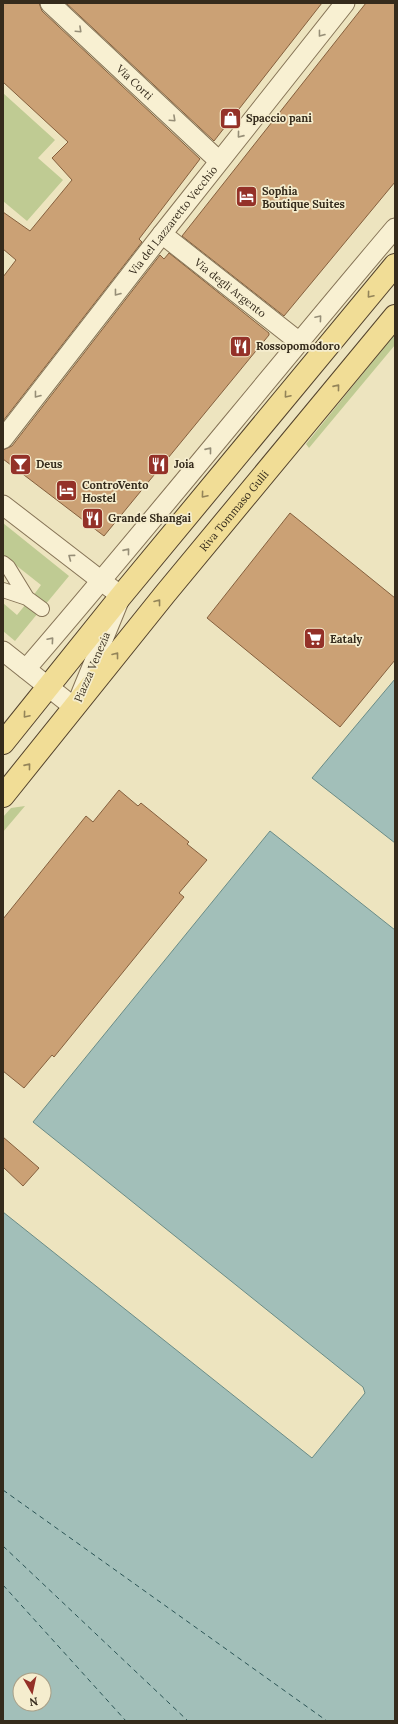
<svg xmlns="http://www.w3.org/2000/svg" width="398" height="1724" font-family="Lora,serif">
  <rect width="100%" height="100%" fill="#ede4bf"/>
  <path fill="#bfcb93" d="M3,93L55,140L38,158L63,180L27,221L3,201Z
    M395,334V345L309,448L306,444Z
    M3,523L69,576L45,605L33,596L41,585L3,555Z
    M3,603L17,615L26,604L38,613L15,641L3,631Z
    M25,806L3,832V817L11,808Z"/>
  <path fill="#a2bfb9" stroke="#6a8c87" fill-rule="evenodd" d="M395,679V843L312,778Z
    M270,831L395,930V1721H3V1212L312,1458L365,1393L363,1387L33,1122ZM20,1680H44V1704H20Z"/>
  <g fill="none" stroke-linecap="round" stroke-linejoin="round">
    <path stroke="#2b5455" stroke-width="1" stroke-dasharray="5 4" stroke-linecap="butt" d="M3,1490L327,1721
      M3,1546L188,1721
      M3,1585L126,1721"/>
  </g>
  <path fill="#cba175" stroke="#85603e" d="M3,3H39L42,11L200,159L139,239L142,242L3,421V277L16,260L3,249V212L30,231L72,180L52,158L68,142L3,82Z
    M66,3H322L214,141Z
    M366,3H395V182L284,316L182,236Z
    M169,253L269,333V335L104,536L3,459V450L12,446L160,255L164,259Z
    M290,513L395,598V660L340,727L207,618Z
    M119,790L138,806L141,803L189,842L187,844L207,860L179,893L184,897L54,1057L52,1055L24,1088L3,1071V919L86,816L93,822Z
    M3,1137L39,1168L23,1186L3,1167Z"/>
  <g fill="none" stroke-linecap="round" stroke-linejoin="round">
    <defs>
      <path id="pedestrian" d="M3,563L8,567L27,598
        M3,590L27,598L42,609"/>
      <g id="minor">
        <path id="s1" d="M50,3L219,161"/>
        <path id="s2" d="M162,234L298,341"/>
        <path id="s3" d="M3,439L162,234L345,3"/>
        <path d="M3,505L121,596L75,708L3,651"/>
        <path d="M26,669C151,524 271,374 395,228"/>
      </g>
      <g id="primary">
        <path d="M3,743L121,596L395,265"/>
        <path id="s4" d="M3,796L165,594L395,316"/>
      </g>
    </defs>
    <use href="#pedestrian" stroke="#867457" stroke-width="16"/>
    <use href="#minor" stroke="#867457" stroke-width="21"/>
    <use href="#primary" stroke="#53422c" stroke-width="24"/>
    <use href="#pedestrian" stroke="#f8f0d2" stroke-width="14"/>
    <use href="#minor" stroke="#f8f0d2" stroke-width="19"/>
    <use href="#primary" stroke="#f1dd96" stroke-width="22"/>
  </g>
  <defs><path id="oneway-chevron" d="M-2-3.5L2.5 0L-2 3.5" fill="none" stroke-width="1.6" stroke-linecap="round" stroke-linejoin="round"/></defs>
  <g stroke="#968e77">
    <use href="#oneway-chevron" transform="translate(79 30) rotate(43)"/>
    <use href="#oneway-chevron" transform="translate(321 34) rotate(128)"/>
    <use href="#oneway-chevron" transform="translate(173 119) rotate(43)"/>
    <use href="#oneway-chevron" transform="translate(240 135) rotate(129)"/>
    <use href="#oneway-chevron" transform="translate(117 293) rotate(128)"/>
    <use href="#oneway-chevron" transform="translate(319 318) rotate(-50)"/>
    <use href="#oneway-chevron" transform="translate(37 395) rotate(128)"/>
    <use href="#oneway-chevron" transform="translate(209 450) rotate(-51)"/>
    <use href="#oneway-chevron" transform="translate(127 551) rotate(-51)"/>
    <use href="#oneway-chevron" transform="translate(71 557) rotate(-143)"/>
    <use href="#oneway-chevron" transform="translate(51 640) rotate(-49)"/>
  </g>
  <g stroke="#938459">
    <use href="#oneway-chevron" transform="translate(370 295) rotate(130)"/>
    <use href="#oneway-chevron" transform="translate(337 387) rotate(-51)"/>
    <use href="#oneway-chevron" transform="translate(287 395) rotate(130)"/>
    <use href="#oneway-chevron" transform="translate(204 495) rotate(130)"/>
    <use href="#oneway-chevron" transform="translate(158 602) rotate(-52)"/>
    <use href="#oneway-chevron" transform="translate(116 655) rotate(-52)"/>
    <use href="#oneway-chevron" transform="translate(26 715) rotate(130)"/>
    <use href="#oneway-chevron" transform="translate(28 766) rotate(-51)"/>
  </g>
  <defs>
    <symbol id="shop-square" viewBox="-11 -11 22 22"><rect x="-9" y="-9" width="18" height="18" rx="4" fill="#943128" stroke="#f5edce"/><path d="M-5-2.5h2.3a2.7 3.5 0 0 1 5.4 0H5L5.5 6h-11ZM-1.5-2.5h3a1.5 2.3 0 0 0-3 0Z" fill="#fff"/></symbol>
    <symbol id="hotel-square" viewBox="-11 -11 22 22"><rect x="-9" y="-9" width="18" height="18" rx="4" fill="#943128" stroke="#f5edce"/><path d="M-6-4.5h1.5V1H6V5H4.5V3h-9V5H-6ZM-4 0a1.8 1.8 0 1 1 3.6 0ZM.5 0V-2.5h3Q6-2.5 6 0Z" fill="#fff"/></symbol>
    <symbol id="restaurant-square" viewBox="-11 -11 22 22"><rect x="-9" y="-9" width="18" height="18" rx="4" fill="#943128" stroke="#f5edce"/><path d="M-5-6h1v4h1v-4h1v4h1v-4h1v5L-1.5 .5V6h-2V.5L-5-1ZM5-6V6H3V1.5H1.5Q1.5-4 5-6Z" fill="#fff"/></symbol>
    <symbol id="bar-square" viewBox="-11 -11 22 22"><rect x="-9" y="-9" width="18" height="18" rx="4" fill="#943128" stroke="#f5edce"/><path d="M-6-5H6L.8 .8V4.5H3.5V6h-7V4.5H-.8V.8Z" fill="#fff"/></symbol>
    <symbol id="supermarket-square" viewBox="-11 -11 22 22"><rect x="-9" y="-9" width="18" height="18" rx="4" fill="#943128" stroke="#f5edce"/><path d="M-6-5.5h2.5l.6 2H6L4.5 2H-2.5L-4.4-4H-6ZM-1.5 3.2a1.3 1.3 0 1 0 .1 0ZM3 3.2a1.3 1.3 0 1 0 .1 0Z" fill="#fff"/></symbol>
  </defs>
  <g fill-rule="evenodd">
    <use href="#shop-square" x="218" y="106" width="25" height="25"/>
    <use href="#hotel-square" x="234" y="184" width="25" height="25"/>
    <use href="#restaurant-square" x="228" y="334" width="25" height="25"/>
    <use href="#bar-square" x="8" y="452" width="25" height="25"/>
    <use href="#restaurant-square" x="146" y="452" width="25" height="25"/>
    <use href="#hotel-square" x="54" y="478" width="25" height="25"/>
    <use href="#restaurant-square" x="80" y="506" width="25" height="25"/>
    <use href="#supermarket-square" x="302" y="626" width="25" height="25"/>
  </g>
  <g text-anchor="middle" dominant-baseline="central" stroke-width="3.5" stroke-linejoin="round" paint-order="stroke">
    <g font-size="11" fill="#352b1c" stroke="#f5edce">
      <text stroke="none"><textPath href="#s1" startOffset="116">Via Corti</textPath></text>
      <text stroke="none"><textPath href="#s3" startOffset="277">Via del Lazzaretto Vecchio</textPath></text>
      <text stroke="none"><textPath href="#s2" startOffset="87">Via degli Argento</textPath></text>
      <text stroke="none"><textPath href="#s4" startOffset="367">Riva Tommaso Gulli</textPath></text>
      <text transform="translate(92 667) rotate(-67)">Piazza Venezia</text>
    </g>
    <g font-size="11" font-weight="bold" fill="#352b1c" stroke="#f5edce" text-anchor="start">
      <text x="246" y="118">Spaccio pani</text>
      <text x="262" y="191">Sophia<tspan x="262" dy="13">Boutique Suites</tspan></text>
      <text x="256" y="346">Rossopomodoro</text>
      <text x="36" y="464">Deus</text>
      <text x="174" y="464">Joia</text>
      <text x="82" y="485">ControVento<tspan x="82" dy="13">Hostel</tspan></text>
      <text x="108" y="518">Grande Shangai</text>
      <text x="330" y="639">Eataly</text>
    </g>
  </g>
  <rect width="398" height="1724" fill="none" stroke="#352b1c" stroke-width="8"/>
  <g transform="translate(32 1692) rotate(171)"><circle r="19" fill="#f5edce" stroke="#a89f87"/>
  <path d="M0-3L7 15L0 10L-7 15Z" fill="#943128"/>
  <text y="-6" font-size="11" font-weight="bold" text-anchor="middle" fill="#352b1c">N</text>
  </g>
</svg>
